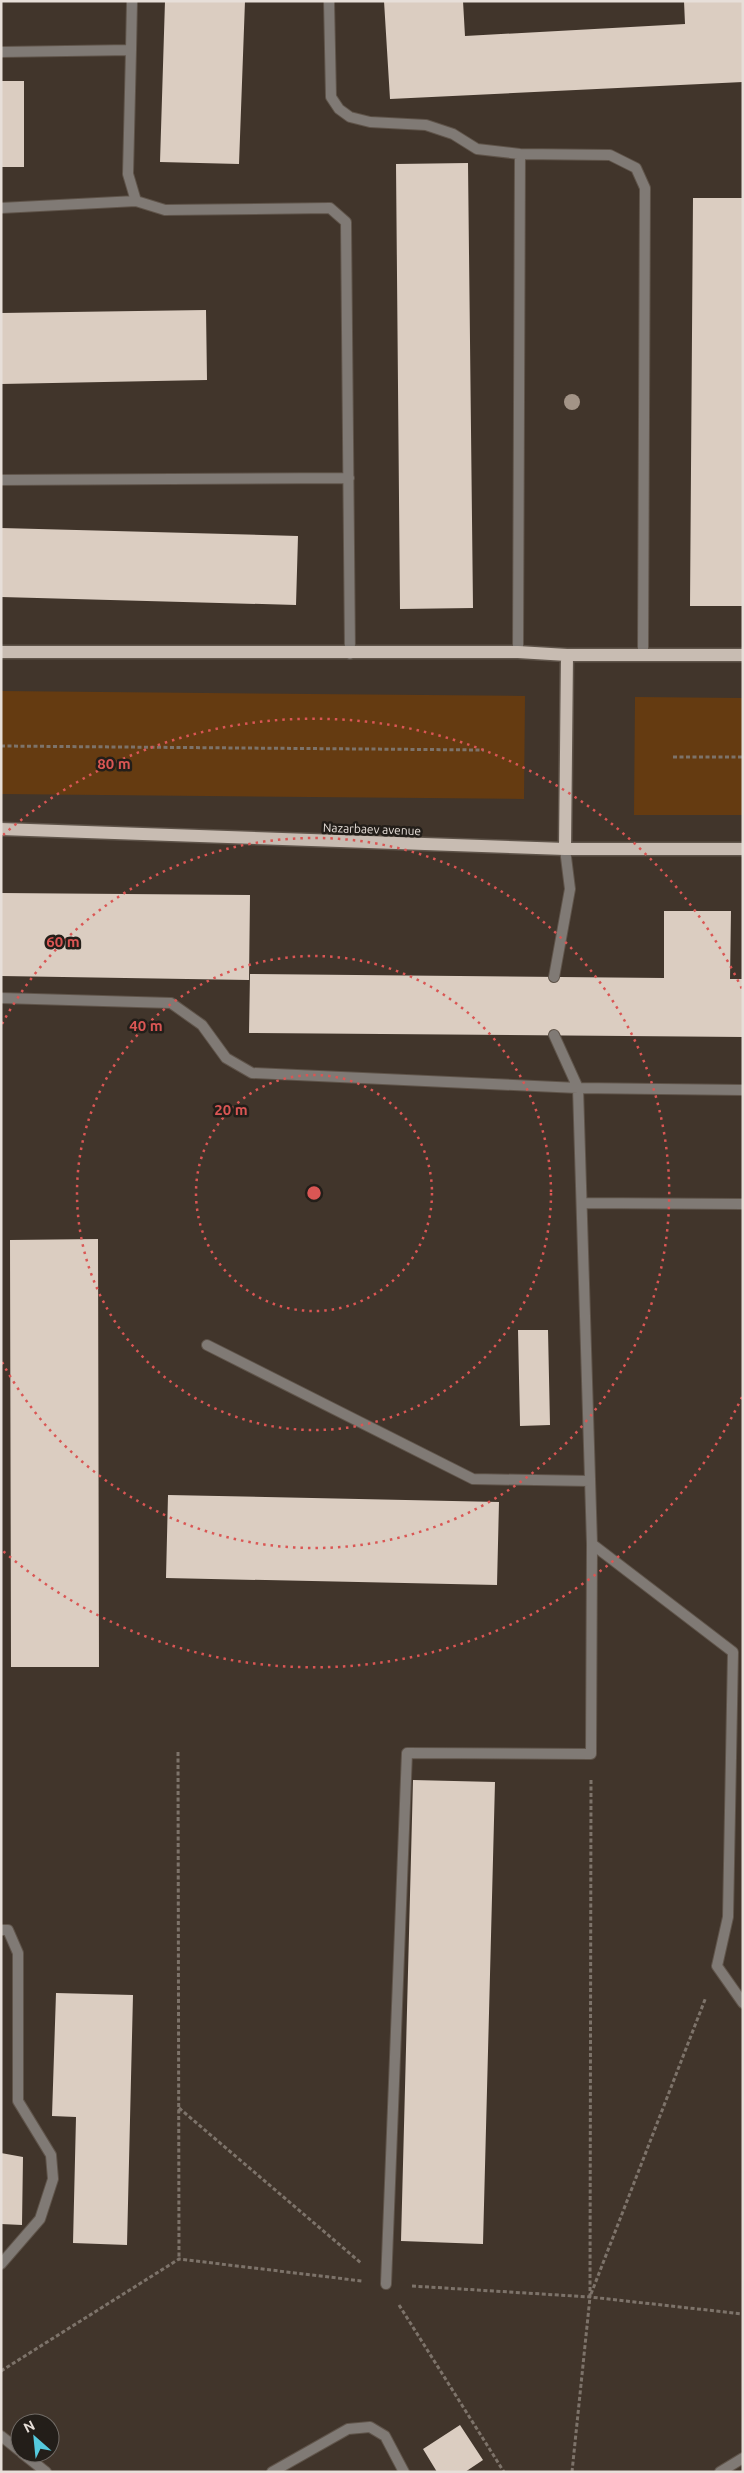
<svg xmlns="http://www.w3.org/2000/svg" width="744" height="2473" font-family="Ubuntu,sans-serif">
  <rect width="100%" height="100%" fill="#41352b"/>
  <path fill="#653b11" d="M1,691L525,696L524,799L1,794Z
    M635,697L743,698V815H634Z"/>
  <path fill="#dbcdc1" d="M165,1H245L239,164L160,162Z
    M384,1H463L465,36L685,24L684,1H743V82L390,99Z
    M1,81H24V167H1Z
    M468,163L473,608L400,609L396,164Z
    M693,198H743V606H690Z
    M206,310L207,380L1,384V313Z
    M1,528L298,536L296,605L1,597Z
    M1,893L250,895L249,980L1,976Z
    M664,911H731L730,979H743V1037L249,1033L250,974L664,978Z
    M98,1239L99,1667H11L10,1240Z
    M518,1330H548L550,1425L520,1426Z
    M168,1495L499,1502L497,1585L166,1578Z
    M413,1780L495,1782L483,2244L401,2241Z
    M56,1993L133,1995L127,2245L73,2243L76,2117L52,2116Z
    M1,2153L23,2157L22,2225L1,2224Z
    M460,2425L483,2460L465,2472H437L423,2449Z"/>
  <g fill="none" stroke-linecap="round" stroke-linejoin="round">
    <defs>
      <path id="service" d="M329,1L331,97L339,109L350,117L370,122L426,125L453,134L477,149L520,154L610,155L636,168L645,188L643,655
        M131,50L128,174L136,201L165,210L330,208L346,222L350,654
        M1,52L131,50L132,1
        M1,208L136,201
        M1,480L349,478
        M518,652L520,154
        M554,977L570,889L565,849
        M1,998L171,1003L202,1025L226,1058L252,1073L578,1088L743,1090
        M582,1203L743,1204
        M207,1345L473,1479L590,1481
        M592,1544L733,1652L728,1917L717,1966L743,2003
        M1,1930H8L18,1953V2101L51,2155L53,2179L40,2219L1,2264
        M386,2284L407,1753L591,1754L592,1544L578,1088L554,1035
        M1,2436L20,2451
        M22,2453L46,2472
        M272,2472L348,2429L370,2427L385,2436L404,2472
        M720,2472L743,2458"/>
      <path id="primary" d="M1,652H518L567,655H743
        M1,829L565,849H743
        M565,849L567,655"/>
    </defs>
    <use href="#service" stroke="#5f544a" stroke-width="12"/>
    <use href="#primary" stroke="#5f544a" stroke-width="15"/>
    <path stroke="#7d736a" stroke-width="3" stroke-dasharray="4 2.5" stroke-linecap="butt" d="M1,746L484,750
      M673,757H743
      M178,1752L179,2259
      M179,2108L361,2263
      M412,2286L590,2297L743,2314
      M591,2294L706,1997
      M399,2305L504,2472
      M1,2371L179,2259L362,2281
      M572,2472L590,2297L591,1780"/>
    <use href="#service" stroke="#807a75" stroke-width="10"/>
    <use href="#primary" stroke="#c8bcb2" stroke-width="12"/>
  </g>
  <circle fill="#a39487" cx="572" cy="402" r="8"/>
  <g fill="none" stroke="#da5654" stroke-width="2.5" stroke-dasharray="2.5 5">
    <circle cx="314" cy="1193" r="118"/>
    <circle cx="314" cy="1193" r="237"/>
    <path d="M2 1024A355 355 0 1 1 2 1362"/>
    <path d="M742 1397A474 474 0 0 1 3 1551M3 835A474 474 0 0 1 742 989"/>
  </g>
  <g text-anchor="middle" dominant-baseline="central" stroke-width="5" stroke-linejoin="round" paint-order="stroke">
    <g font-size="12" fill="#e7dfd9" stroke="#231e19">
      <text transform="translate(372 829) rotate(2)">Nazarbaev avenue</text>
    </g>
  </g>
  <circle cx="314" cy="1193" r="8" fill="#da5654" stroke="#231e19" stroke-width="2.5"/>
  <g font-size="15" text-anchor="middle" font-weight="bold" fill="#da5654" stroke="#231e19" stroke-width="5" stroke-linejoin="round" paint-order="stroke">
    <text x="114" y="769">80 m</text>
    <text x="63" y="947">60 m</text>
    <text x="146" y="1031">40 m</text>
    <text x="231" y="1115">20 m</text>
  </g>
  <rect width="744" height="2473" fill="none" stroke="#e7dfd9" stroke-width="5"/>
  <g transform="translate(35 2438) rotate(333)"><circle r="24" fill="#231e19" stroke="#716b66"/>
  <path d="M0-4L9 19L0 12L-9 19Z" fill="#55cade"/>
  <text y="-8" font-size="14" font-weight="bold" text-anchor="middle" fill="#e7dfd9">N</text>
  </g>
</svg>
